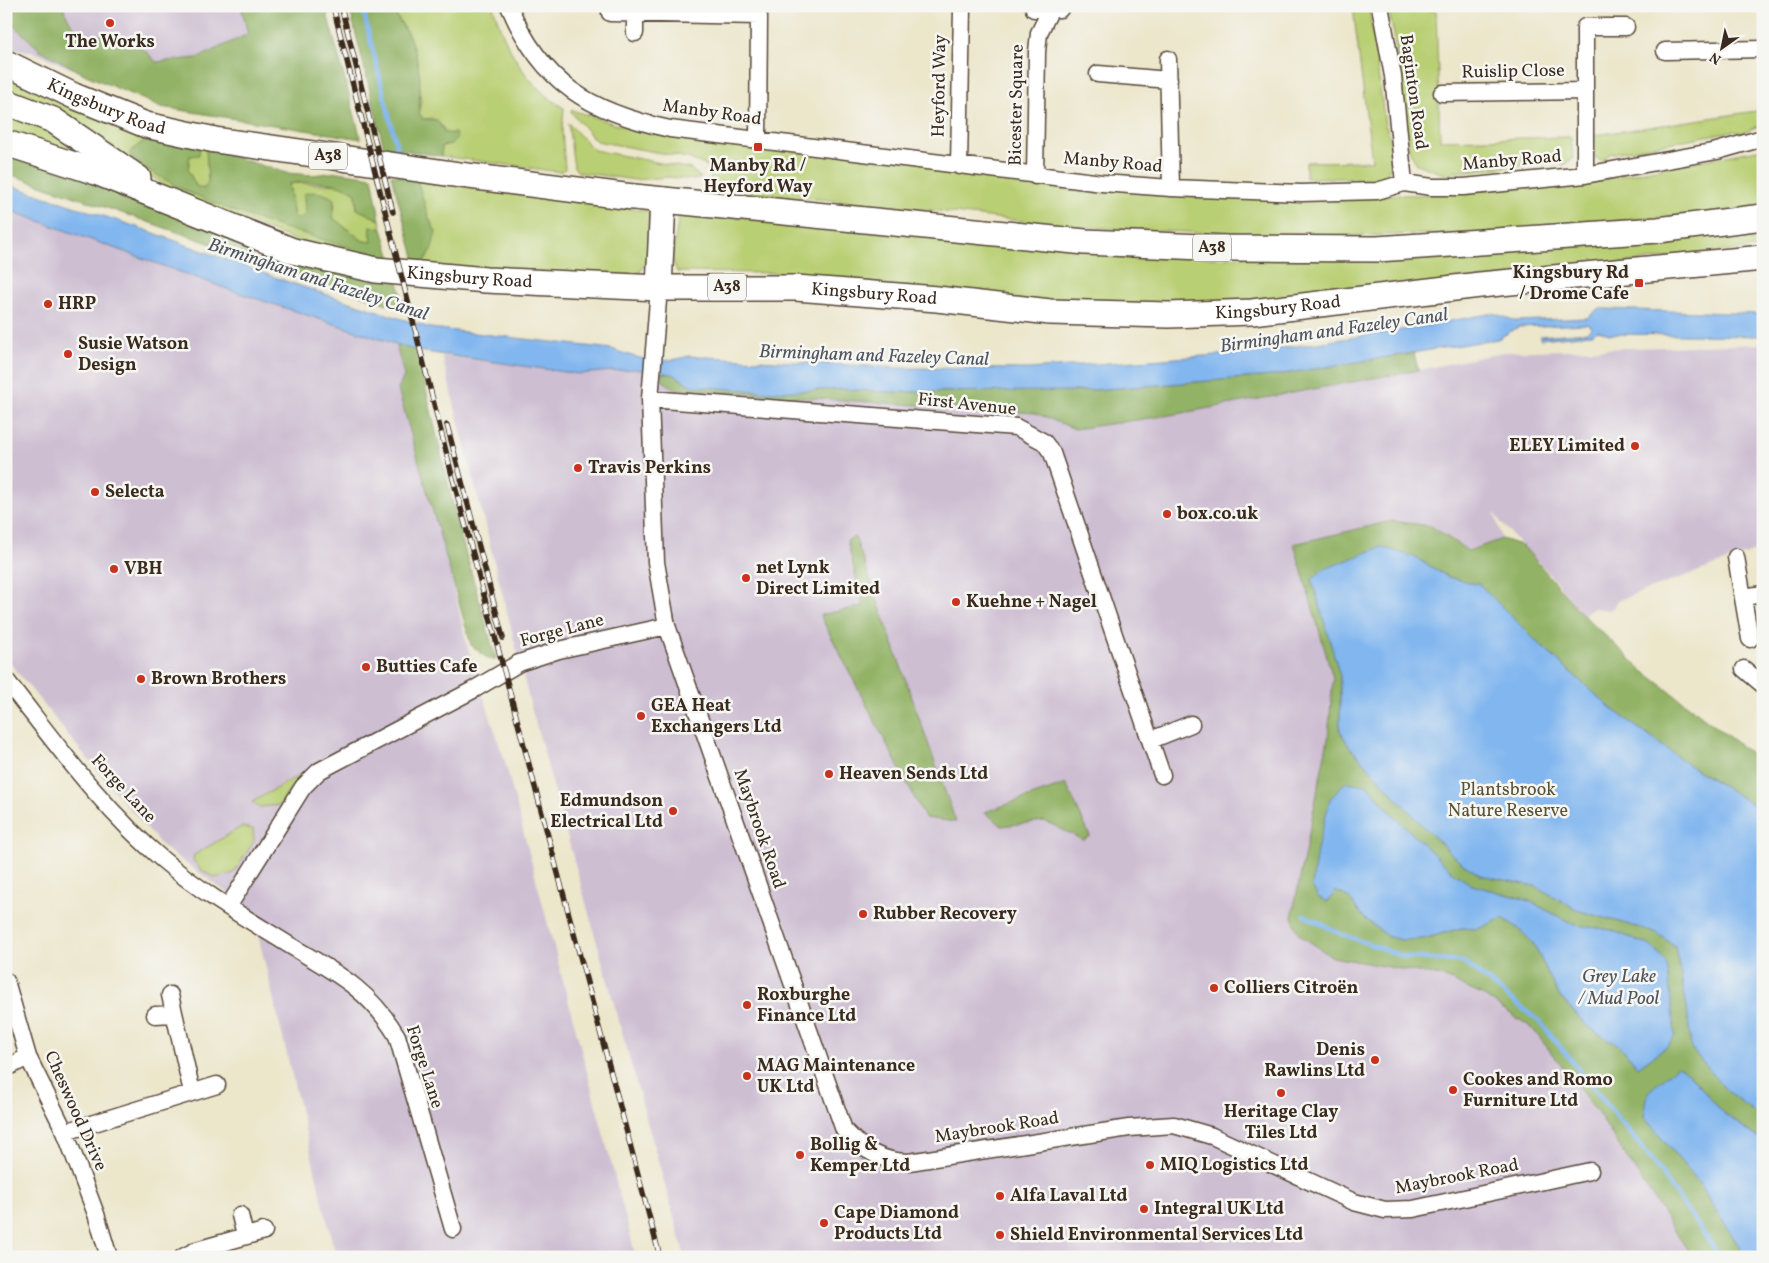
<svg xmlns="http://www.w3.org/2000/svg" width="1769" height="1263" font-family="Vollkorn,serif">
  <rect width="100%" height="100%" fill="#f6f6f2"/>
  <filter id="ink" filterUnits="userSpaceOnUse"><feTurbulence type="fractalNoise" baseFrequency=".02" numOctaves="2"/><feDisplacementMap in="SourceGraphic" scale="10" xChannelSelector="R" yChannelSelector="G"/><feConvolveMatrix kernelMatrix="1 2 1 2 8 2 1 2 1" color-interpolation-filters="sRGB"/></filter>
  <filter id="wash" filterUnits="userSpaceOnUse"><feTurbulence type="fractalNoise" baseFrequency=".0096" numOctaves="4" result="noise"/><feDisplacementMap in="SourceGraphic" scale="20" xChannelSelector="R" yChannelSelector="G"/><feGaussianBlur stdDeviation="1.12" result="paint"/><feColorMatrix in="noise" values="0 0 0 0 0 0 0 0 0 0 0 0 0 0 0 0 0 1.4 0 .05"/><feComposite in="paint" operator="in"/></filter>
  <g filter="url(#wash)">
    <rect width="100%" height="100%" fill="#ece6cb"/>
    <path fill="#cdbed2" d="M6,6H270L235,115L161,107L33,52L6,47Z
      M6,209L230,290L396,344L467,645L505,762L636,1257H336L252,910L163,847L95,768L6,658Z
      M1763,344V550L1752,552L1616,601L1615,605L1610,610L1595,608L1582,614L1556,581L1502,524L1494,512L1502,539L1468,551L1431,526L1392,521L1294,544L1333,678L1328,739L1292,917L1332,957L1441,976L1484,996L1532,1028L1595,1109L1692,1257H685L530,703L442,356L579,374L634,369L673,374L1129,389L1414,353L1419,370L1504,352Z"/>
    <path fill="#b9cf73" stroke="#7a7c48" d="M391,6H493C504,46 527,87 564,108L562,130L565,169L560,172L441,156L442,146L451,144L442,126L432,118L423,119L419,113L421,100L409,36Z
      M1323,6H1369L1385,125C1391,134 1395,166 1386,174C1381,179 1370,181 1364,183L1354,178H1306V162L1372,161L1353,8Z
      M1387,6H1409L1410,8L1436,11L1440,140L1571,137L1573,158L1564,165L1558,162L1455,172L1449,176L1416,164L1409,149L1394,34Z
      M7,74L151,135L137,163L187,192L352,248L363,256L300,242L192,200L6,93Z
      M572,110L624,127L634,126L1183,194L1419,195L1587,182L1763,149V205L1720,212L1481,233L1286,237L1064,226L887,205L712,190L709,167L688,158L596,141L571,112Z
      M1763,110V124L1742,133L1733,131L1609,154L1603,161L1590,155L1589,136Z
      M6,114L15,115L82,149L81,155L6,133Z
      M568,123L594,150L691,169L701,178L694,180L668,177L635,180L578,172L574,167Z
      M200,147L206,148L208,182L205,189L196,186L188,170L190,155Z
      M416,177L649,211C648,230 654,267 634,276L435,267L423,263L436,232C425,214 423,196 416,177Z
      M295,183L344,185L356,193L357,209L380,220L382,229L370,226L372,242L363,241L333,218L335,204L304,194L305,214L302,218H294L289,184Z
      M689,213L1214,258L1763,222V247L1288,301L1147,305L1034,302L800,281L779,273L677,272L672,259L679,216Z
      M317,765L295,782L280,805L259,807L252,802Z
      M241,827L253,829L254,841L234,873L215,878L200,869L193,860L194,855Z"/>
    <path fill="#92b265" stroke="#666e42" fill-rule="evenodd" d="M6,6H63C77,48 96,28 126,39C138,44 148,52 156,62L197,58L248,34L241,6H325L361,139L161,107L86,75L40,50L10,22L6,16Z
      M349,6H390L409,36L416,56L420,77L419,113L423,119L437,120L445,133H455L457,138L451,144L442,146L441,156L384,147Z
      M151,135L200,147L199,155L190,156L188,170L196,186L204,189L208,182L206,148L286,173L312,175L338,172L372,177L380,220L357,209L356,193C338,181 310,180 289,184L294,218H301L305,214L304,194C313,190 326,193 334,199L333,218L363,241L372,242L370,226L382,229L392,262L363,256L352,248C287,229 225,213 166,180C152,172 139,166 129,153Z
      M6,156L33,162L397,278L405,310L267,264L269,256L255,251L252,258L6,173Z
      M391,175L416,177C423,196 425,214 436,232L431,251L423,263L415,260Z
      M396,344L417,351L458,526L496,659H488L471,645L398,389L404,376Z
      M1414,353L1418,370L1177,414L1075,429L1035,413L675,389L663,381L661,373L673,374L692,386L739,389H843L886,392L1081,391L1271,376Z
      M1392,521L1431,526L1468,551L1502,539L1523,546L1582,614L1643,671L1763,763V811L1686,763L1612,709L1539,644L1480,585L1448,577L1414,557L1313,580L1340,676V731L1350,747L1418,821L1460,862L1480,875L1535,886L1580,911L1655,932L1675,946L1687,1007L1691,1048L1726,1090L1763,1119V1141L1723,1113L1689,1074L1644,1117L1698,1182L1746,1257H1692L1595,1109L1532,1028L1484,996L1441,976L1332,957L1299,934L1292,917L1328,739L1333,678L1294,544ZM1366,785L1396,818L1452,872L1472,885L1527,900L1575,925L1611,930L1649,945L1675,1036L1668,1045L1638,1067L1621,1047L1588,1027L1560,998L1533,943L1518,928L1503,918L1478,929L1461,928L1423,939L1389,937L1364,918L1348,897L1336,891L1317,850L1321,837Z
      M855,537L956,822L925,818L820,615L863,606L847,540Z
      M1066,784L1090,836L1083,840L1045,821L1002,826L985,812Z"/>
    <path fill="#81b6ef" stroke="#5e7086" d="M6,184L140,228L288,282L430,328L612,349C637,359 663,365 688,356L899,368L1029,369L1258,352L1408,329L1493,313L1516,321L1587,318L1598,309H1606L1763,314V336L1609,334L1598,330L1592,334L1540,339V336L1587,332L1592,327L1588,324L1518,327L1498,339L1271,376L1081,391L886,392L843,389L771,392L692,386L673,374L634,369L579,374L417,351L230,290L6,209Z
      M1381,547L1414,557L1448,577L1480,585L1539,644L1612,709L1686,763L1763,811V1119L1726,1090L1691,1048L1687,1007L1675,946L1655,932L1580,911L1535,886L1480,875L1460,862L1418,821L1350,747L1340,731V676L1312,580L1322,570Z
      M1346,782L1367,785L1396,818L1452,872L1472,885L1527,900L1575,925L1611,930L1649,945L1658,952L1667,965L1675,1036L1668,1045L1638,1067L1621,1047L1588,1027L1560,997L1533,943L1518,928L1503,918L1478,929L1461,928L1423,939L1401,940L1389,937L1364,918L1348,897L1336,891L1328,902L1318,897L1312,886L1317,850L1330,799Z
      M1678,1066L1689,1074L1723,1113L1763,1141V1257H1746L1698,1182L1644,1117L1648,1092Z"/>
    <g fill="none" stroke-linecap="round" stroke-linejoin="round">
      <path stroke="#81b6ef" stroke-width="4.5" d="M362,6L397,148
        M1304,915L1339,933L1405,957L1464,962L1541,1023L1655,1164L1720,1257"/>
    </g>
  </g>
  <g filter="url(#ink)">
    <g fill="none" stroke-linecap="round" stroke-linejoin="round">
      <defs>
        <path id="minor" d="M509,6C542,84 590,112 670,129L1102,183L1171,188L1301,193L1377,191L1404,183L1432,187H1464L1585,175L1717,151L1763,138
          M1380,6L1393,76L1404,183
          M1034,9H1060
          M610,13L759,16L758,140
          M635,33V12
          M1665,51L1763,49
          M1168,59L1171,188
          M1098,74L1169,80
          M1442,93L1585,91
          M959,166L962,8
          M1585,175V27H1626
          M1035,176L1037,52L1039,33L1051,9
          M659,288L650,399L656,562L667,626L844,1130C863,1150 882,1162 909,1162L1129,1128L1174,1125L1212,1136L1354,1202L1385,1210L1413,1209L1590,1171
          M650,399L1016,427L1044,442L1052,453L1162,775
          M1736,557L1750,639
          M1743,597L1763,594
          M1744,669L1763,685
          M6,680C55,742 102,809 163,860C201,892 244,917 286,943C332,971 368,987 397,1036L453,1229
          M1151,740L1191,724
          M228,907L303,787L319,771L473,690L519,663L559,650L667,626
          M6,981L28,1057L65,1132L96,1214L109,1257
          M170,995L192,1092
          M155,1015L174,1014
          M6,1068L28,1057
          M65,1132L217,1085
          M240,1215L245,1236
          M183,1257L197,1250L264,1231"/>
        <g id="highway">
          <path id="s1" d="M6,63L74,96L146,125L215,140L460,175L624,196L1085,242L1226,248L1377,249L1658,230L1763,217"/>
          <path d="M6,102L53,120L138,178"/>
          <path id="s2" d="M6,143L96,172L293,251L376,270L486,280L659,288H796L937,299L1050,312L1169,315L1252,312L1480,285L1763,258"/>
          <path d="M659,288L663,200"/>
        </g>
      </defs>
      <use href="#minor" stroke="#564638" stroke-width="19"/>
      <use href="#highway" stroke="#564638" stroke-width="28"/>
      <use href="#minor" stroke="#fff" stroke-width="16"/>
      <use href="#highway" stroke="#fff" stroke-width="25"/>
      <defs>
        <path id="rail" d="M333,6L452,475L660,1257
          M341,6L393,212
          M447,425L503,638"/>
      </defs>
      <use href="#rail" stroke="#3b2a1e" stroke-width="5.5"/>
      <use href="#rail" stroke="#f6f6f2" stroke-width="4" stroke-dasharray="11" stroke-linecap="butt"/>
    </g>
  </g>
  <g fill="#c8321e" stroke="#f6f6f2" stroke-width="2">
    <circle cx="110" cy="23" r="5"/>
    <rect x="753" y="142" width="10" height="10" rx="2.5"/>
    <rect x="1634" y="278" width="10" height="10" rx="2.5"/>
    <circle cx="48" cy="304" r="5"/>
    <circle cx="68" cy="354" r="5"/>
    <circle cx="1635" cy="446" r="5"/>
    <circle cx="578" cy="468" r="5"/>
    <circle cx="95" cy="492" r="5"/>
    <circle cx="1167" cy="514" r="5"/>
    <circle cx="114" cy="569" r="5"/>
    <circle cx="746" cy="578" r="5"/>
    <circle cx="956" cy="602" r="5"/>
    <circle cx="366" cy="667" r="5"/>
    <circle cx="141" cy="679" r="5"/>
    <circle cx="641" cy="716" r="5"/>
    <circle cx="829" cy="774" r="5"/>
    <circle cx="673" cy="811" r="5"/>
    <circle cx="863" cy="914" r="5"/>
    <circle cx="1214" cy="988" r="5"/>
    <circle cx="747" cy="1005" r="5"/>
    <circle cx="1375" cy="1060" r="5"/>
    <circle cx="747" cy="1076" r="5"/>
    <circle cx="1453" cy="1090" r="5"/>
    <circle cx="1281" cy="1093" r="5"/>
    <circle cx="800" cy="1155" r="5"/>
    <circle cx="1150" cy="1165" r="5"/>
    <circle cx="1000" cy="1196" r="5"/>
    <circle cx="1144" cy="1209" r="5"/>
    <circle cx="824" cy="1223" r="5"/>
    <circle cx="1000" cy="1235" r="5"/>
  </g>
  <g text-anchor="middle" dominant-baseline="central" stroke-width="5" stroke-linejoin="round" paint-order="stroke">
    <g fill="#f6f6f2" stroke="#73675e" stroke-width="1">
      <rect x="309" y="142.5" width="38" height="27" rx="4"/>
      <rect x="1193" y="234.5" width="38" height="27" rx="4"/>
      <rect x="708" y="273.5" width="38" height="27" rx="4"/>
    </g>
    <g font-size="16" font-weight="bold" fill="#3b2a1e">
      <text x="328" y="156">A38</text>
      <text x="1212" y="248">A38</text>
      <text x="727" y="287">A38</text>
    </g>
    <g font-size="18" font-weight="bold" fill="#3b2a1e" stroke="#f6f6f2" text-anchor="start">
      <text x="110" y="42" text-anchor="middle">The Works</text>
      <text x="758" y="166" text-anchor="middle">Manby Rd /<tspan x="758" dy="21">Heyford Way</tspan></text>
      <text x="1629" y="273" text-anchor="end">Kingsbury Rd<tspan x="1629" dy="21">/ Drome Cafe</tspan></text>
      <text x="58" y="304">HRP</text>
      <text x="78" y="344">Susie Watson<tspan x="78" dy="21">Design</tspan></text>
      <text x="1625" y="446" text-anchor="end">ELEY Limited</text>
      <text x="588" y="468">Travis Perkins</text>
      <text x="105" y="492">Selecta</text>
      <text x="1177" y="514">box.co.uk</text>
      <text x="756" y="568">net Lynk<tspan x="756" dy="21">Direct Limited</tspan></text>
      <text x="124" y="569">VBH</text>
      <text x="966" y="602">Kuehne + Nagel</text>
      <text x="376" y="667">Butties Cafe</text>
      <text x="151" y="679">Brown Brothers</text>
      <text x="651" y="706">GEA Heat<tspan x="651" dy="21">Exchangers Ltd</tspan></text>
      <text x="839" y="774">Heaven Sends Ltd</text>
      <text x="663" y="801" text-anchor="end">Edmundson<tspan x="663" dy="21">Electrical Ltd</tspan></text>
      <text x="873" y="914">Rubber Recovery</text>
      <text x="1224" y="988">Colliers Citroën</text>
      <text x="757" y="995">Roxburghe<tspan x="757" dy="21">Finance Ltd</tspan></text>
      <text x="1365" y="1050" text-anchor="end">Denis<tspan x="1365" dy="21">Rawlins Ltd</tspan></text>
      <text x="757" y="1066">MAG Maintenance<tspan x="757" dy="21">UK Ltd</tspan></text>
      <text x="1463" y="1080">Cookes and Romo<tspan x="1463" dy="21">Furniture Ltd</tspan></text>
      <text x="1281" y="1112" text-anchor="middle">Heritage Clay<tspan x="1281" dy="21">Tiles Ltd</tspan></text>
      <text x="810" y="1145">Bollig &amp;<tspan x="810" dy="21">Kemper Ltd</tspan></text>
      <text x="1160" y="1165">MIQ Logistics Ltd</text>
      <text x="1010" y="1196">Alfa Laval Ltd</text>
      <text x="1154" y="1209">Integral UK Ltd</text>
      <text x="834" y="1213">Cape Diamond<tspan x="834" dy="21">Products Ltd</tspan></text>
      <text x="1010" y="1235">Shield Environmental Services Ltd</text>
    </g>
    <g font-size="18" fill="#3b2a1e" stroke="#f6f6f2">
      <text transform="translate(1513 72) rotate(-1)">Ruislip Close</text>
      <text transform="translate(940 86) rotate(-89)">Heyford Way</text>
      <text transform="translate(1413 92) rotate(82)">Baginton Road</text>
      <text stroke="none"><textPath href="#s1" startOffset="110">Kingsbury Road</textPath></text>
      <text transform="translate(1017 105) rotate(-89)">Bicester Square</text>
      <text transform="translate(712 113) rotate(8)">Manby Road</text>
      <text transform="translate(1512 161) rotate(-5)">Manby Road</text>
      <text transform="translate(1113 163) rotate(5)">Manby Road</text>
      <text stroke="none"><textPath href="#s2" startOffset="486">Kingsbury Road</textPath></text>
      <text stroke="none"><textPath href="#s2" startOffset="891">Kingsbury Road</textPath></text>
      <text stroke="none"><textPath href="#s2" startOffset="1296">Kingsbury Road</textPath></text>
      <text transform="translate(967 405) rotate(6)">First Avenue</text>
      <text transform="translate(562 631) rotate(-15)">Forge Lane</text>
      <text transform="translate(123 789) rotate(47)">Forge Lane</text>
      <text transform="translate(759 829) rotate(71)">Maybrook Road</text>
      <text transform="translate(424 1067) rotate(72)">Forge Lane</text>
      <text transform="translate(75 1111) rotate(66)">Cheswood Drive</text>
      <text transform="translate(997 1128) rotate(-9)">Maybrook Road</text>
      <text transform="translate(1457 1177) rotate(-11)">Maybrook Road</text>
    </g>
    <g font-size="18" fill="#5a5333" stroke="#f6f6f2">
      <text x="1508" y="790">Plantsbrook<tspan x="1508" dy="21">Nature Reserve</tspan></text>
    </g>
    <g font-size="19" font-style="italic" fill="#50545d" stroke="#f6f6f2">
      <text transform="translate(318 280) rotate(18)">Birmingham and Fazeley Canal</text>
      <text transform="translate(1334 331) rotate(-8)">Birmingham and Fazeley Canal</text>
      <text transform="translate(874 356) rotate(2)">Birmingham and Fazeley Canal</text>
      <text x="1619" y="977">Grey Lake<tspan x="1619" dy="22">/ Mud Pool</tspan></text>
    </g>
  </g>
  <rect width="1769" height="1263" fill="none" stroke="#f6f6f2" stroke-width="25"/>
  <g transform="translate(1722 48) rotate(213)" stroke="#f6f6f2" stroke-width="4" paint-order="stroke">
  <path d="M0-4L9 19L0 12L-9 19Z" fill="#3b2a1e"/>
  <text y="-8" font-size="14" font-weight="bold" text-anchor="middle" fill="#3b2a1e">N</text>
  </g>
</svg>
